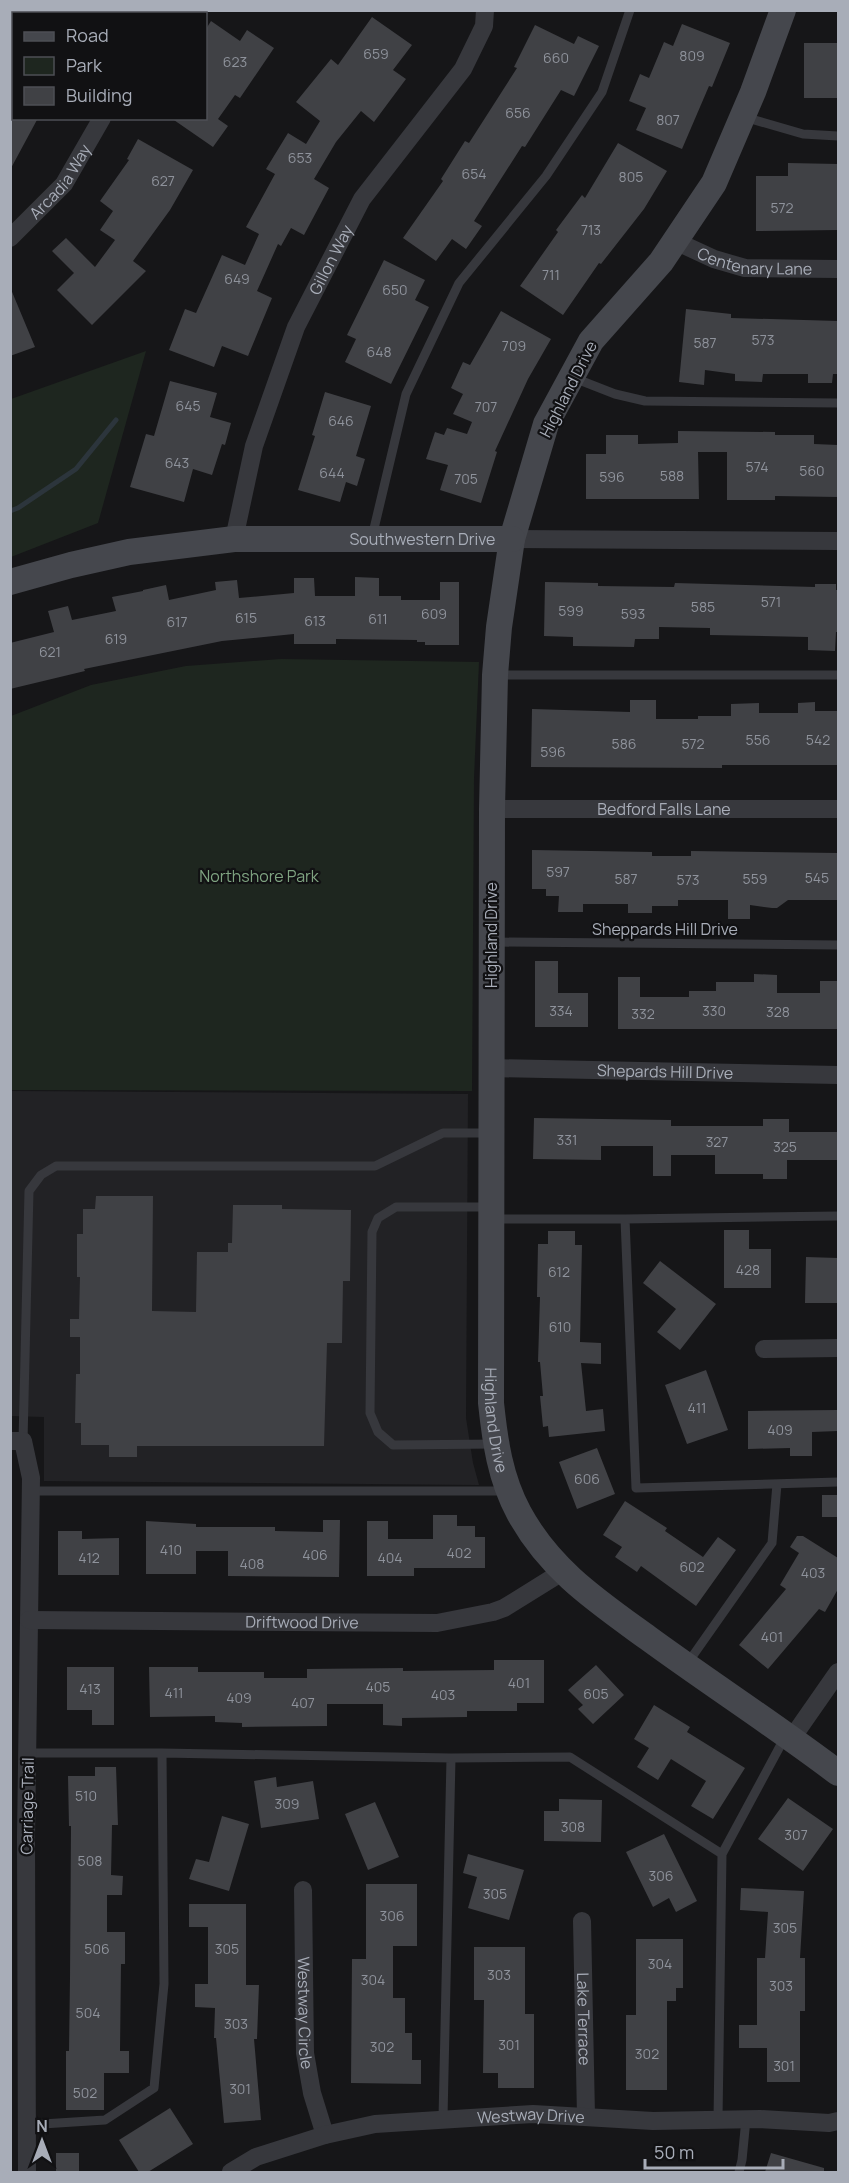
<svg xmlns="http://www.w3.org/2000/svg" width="849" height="2183" font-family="Manrope,sans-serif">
  <rect width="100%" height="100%" fill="#161618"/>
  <path fill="#222225" d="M11,1091L468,1094L466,1418L473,1463L479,1485L44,1481V1417L11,1416Z"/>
  <path fill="#1e261f" d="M146,351L98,523L11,557V399Z
    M281,659L479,662L474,778L472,1091L11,1090V716L91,685L186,666Z"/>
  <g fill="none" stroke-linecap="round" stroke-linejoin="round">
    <path stroke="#2c353c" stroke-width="5" d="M10,511L18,508L76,469L116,420"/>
  </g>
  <path fill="#404145" d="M372,17L412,45L393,70L406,79L374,122L361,111L336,142L314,179L329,188L304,235L291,228L281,246L278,244L257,291L272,298L248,356L222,346L214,367L169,350L185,309L196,313L222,255L245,265L259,234L246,227L275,174L266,169L288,133L306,144L320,121L296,102L331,59L338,65Z
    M211,21L240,41L247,30L274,48L240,98L235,95L218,119L228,126L213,147L171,118H206V29Z
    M682,24L730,43L712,87L709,86L682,149L636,130L646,108L629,101L640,74L649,78L664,42L673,46Z
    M535,25L574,44L578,36L599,46L574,96L561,90L525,147L522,146L474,221L482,226L466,249L452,239L436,261L403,238L443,181L441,179L465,141L469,143L517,68L514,67Z
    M804,43H838V98H804Z
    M10,118H38L10,170Z
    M138,139L193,170L170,210L133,261L146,271L92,325L57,290L74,273L52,251L66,238L95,267L115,240L100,230L113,211L100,201L129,160L127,159Z
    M618,143L667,171L644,209L601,264L599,263L563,315L520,286L558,232L556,230L582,195L585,198Z
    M788,163L838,164V230L756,231V176H788Z
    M384,260L425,280L415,300L429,307L391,384L345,362L356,339L347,335Z
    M10,287L35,347L10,356Z
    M686,309L731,314V318L838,321V374H833L832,383H808V374H763L762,382L735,381V374L705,370L704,385L679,382Z
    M501,311L551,339L528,379L495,451L497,452L481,503L440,490L448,465L426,459L435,432L444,435L447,428L467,434L472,422L453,414L463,394L451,388L463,362L470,365Z
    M170,381L217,393L210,417L231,423L225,445L222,444L212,475L193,469L184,502L130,487L146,434L154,436Z
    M325,392L371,406L356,456L365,459L357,486L346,482L340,502L298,490L315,436L312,435Z
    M678,431L775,432V435H814V444L838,445V497L775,496V500H727V452H698L699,499H586V454H606V435H638V444L678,443Z
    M355,577L379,578V596H401V600H440V582H459V645H425V642H417V640L336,639V644H294V634L222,641L84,669L85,671L10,689V643L54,632L48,611L68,606L72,620L116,611L112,597L143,591V590L166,585L169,600L216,590L215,582L237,580L239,598L294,593V578H314L315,596H355Z
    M545,582L598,583V586L674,587L675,583L815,587V584H836V590H838V632H836L835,651L808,650V637L710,635V628L659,627V639H635L634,647L573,646V637L544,636Z
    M630,700H656V719H698V716H731V704L759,703V713H798V703L815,702V711H838V765H722V768L531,767L532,709L630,712Z
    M532,850L652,852V856H691V851L838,853V900H788L777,908H772L750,905V919H728V900H678V906H652V913H628V904H583V912H558L559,896H546V889H532Z
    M535,961H558V993H588V1027H535Z
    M754,974L777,975V993H820V981H838V1029H618V977H640V997H689V991H716V982H754Z
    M534,1118L671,1120V1126H763V1119H789V1132H838V1160H787V1179H763V1174H715V1155H671V1176H653V1146H601V1160L533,1159Z
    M96,1196H153L152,1311L196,1312L197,1252H228V1243H232L233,1205H282V1209L351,1210L350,1281H343L342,1343H327L324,1446H137V1457H109V1445H81V1423H75L76,1374H80V1337H70V1319H79L80,1277H77V1234H83V1209H95Z
    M724,1230H749V1249H771V1288H724Z
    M548,1231H575V1245H582L580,1342L601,1343V1364L581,1363L586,1411L603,1409L605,1431L549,1437L548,1426L543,1427L540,1396H543L540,1362H538L540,1297H537L538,1244H548Z
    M806,1257L838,1258V1303H805Z
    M660,1261L716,1304L680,1350L657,1332L676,1309L643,1283Z
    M706,1370L728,1430L687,1444L665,1385Z
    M838,1410V1431L812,1432V1456H790V1448L748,1449V1411Z
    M597,1448L615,1494L577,1509L559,1462Z
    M822,1495H838V1517H822Z
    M625,1501L667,1528L665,1531L703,1557L718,1537L736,1550L696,1606L641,1566L637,1572L615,1557L622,1547L603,1535Z
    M433,1515H457V1526H475V1537H485V1568H414V1576H367V1521H388V1539H433Z
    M323,1520H340L339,1577L228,1576V1551H196V1574H146V1521L196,1524V1527H275V1531L323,1532Z
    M58,1531H82V1539L119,1538V1575H58Z
    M797,1536H803L838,1558V1589L825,1612L819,1609L768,1669L739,1645L786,1589L780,1585L799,1553L790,1547Z
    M494,1660H544V1703H517V1711H467V1717L402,1718V1726L383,1725V1704H327V1726L242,1727V1723L215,1722V1716L150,1717L149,1667H198V1672H264V1678H307V1669L403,1668V1671L494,1670Z
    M596,1665L624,1695L593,1724L578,1709L583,1705L568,1690Z
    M67,1667H114V1725H92V1710H67Z
    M654,1705L690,1727L687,1732L745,1768L713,1819L691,1806L706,1781L671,1759L658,1780L637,1767L649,1748L634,1739Z
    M95,1767H116L118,1825H112L111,1875L123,1876L122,1895H107V1932H125V1964H121L120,2051H129V2073H104V2110H66V2051H69L70,1978L71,1826H69L68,1776H95Z
    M276,1777L277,1787L313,1781L319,1819L261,1828L254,1781Z
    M788,1798L833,1829L803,1871L758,1839Z
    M559,1799L602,1800L601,1842L544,1841V1811H559Z
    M375,1802L399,1857L368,1870L345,1814Z
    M222,1816L249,1824L229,1891L189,1879L196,1859L209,1862Z
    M664,1834L697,1901L676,1912L669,1898L653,1907L626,1852Z
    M468,1854L524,1870L509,1920L468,1908L477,1877L463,1873Z
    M366,1884H417V1946H393V1998H405V2033H412V2060H421V2084L351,2083L352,1959H366Z
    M741,1888L804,1891L800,1958H805V2011H800V2082H767V2048H739V2025H757V1958H765L768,1912L740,1910Z
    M189,1904H246V1985H259L257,2039H254L261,2120L224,2123L216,2038H214L215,2008L195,2007V1984H208V1927H189Z
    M636,1939H683V1988H676V2001H667V2090H626V2015H636Z
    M474,1947H525V2014H534V2088H498V2073H483L484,2000H474Z
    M170,2108L193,2144L148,2172H139L119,2140Z
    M56,2153H79V2172H56Z
    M771,2153L824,2168V2172H765Z"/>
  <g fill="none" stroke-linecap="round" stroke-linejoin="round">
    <path stroke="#37383d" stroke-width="9" d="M744,117L803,134L838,136
      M574,378L615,394L645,401L838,403
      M372,537L406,394L459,283L546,176L602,92L630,10
      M497,675H838
      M494,942L838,945
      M489,1207H396L378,1218L372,1232L370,1413L378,1432L393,1445L495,1444
      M493,1219H625L636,1488L838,1482
      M625,1219L838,1216
      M23,1441L29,1191L41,1175L56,1166H375L443,1133H490
      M31,1491H506
      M687,1664L772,1543L777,1484
      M162,1753L451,1758L570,1757L722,1854L785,1737
      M443,2118L451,1758
      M718,2119L722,1854
      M27,2125L105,2120L154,2088L164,1984L162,1753H27
      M739,2172L742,2160L746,2119"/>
    <g stroke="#37383d" stroke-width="18">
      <path d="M164,14L166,10"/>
      <path id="s1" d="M10,238L64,184L102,118"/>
      <path id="s2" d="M675,241L714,259L745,268L838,269"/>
      <path id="s3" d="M234,539L254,446L296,327L362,199L463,69L484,26L485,10"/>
      <path d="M512,539L838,541"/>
      <path id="s4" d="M492,809H838"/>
      <path id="s5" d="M491,1068L838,1075"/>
      <path d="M764,1349L838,1348"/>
      <path d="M10,1441H23L31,1478L26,1837L27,2172"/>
      <path id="s6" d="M29,1620L437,1623L493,1612L504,1608L562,1572"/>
      <path d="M792,1738L838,1672"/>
      <path id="s7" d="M303,1890L305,2053L312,2093L325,2135"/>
      <path id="s8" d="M582,1921L586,2116"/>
      <path id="s9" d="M231,2172L256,2157L325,2135L375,2124L533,2114L653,2121L760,2119L829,2123L838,2121"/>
    </g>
    <g stroke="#45474d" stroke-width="26">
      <path id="s10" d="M783,10L753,92L714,183L661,262L591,341L546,424L512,539L499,627L495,675L492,809L491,1403C495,1441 500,1478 519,1513C550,1570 597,1601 648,1638C711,1684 776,1726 838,1773"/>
      <path id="s11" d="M10,582L71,565L129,552L234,539H512"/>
    </g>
  </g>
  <g text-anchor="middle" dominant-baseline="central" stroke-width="4.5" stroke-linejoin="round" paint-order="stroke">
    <g font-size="14" fill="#8e929b">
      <text x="376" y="53">659</text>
      <text x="692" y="55">809</text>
      <text x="556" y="57">660</text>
      <text x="235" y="61">623</text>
      <text x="518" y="112">656</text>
      <text x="668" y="119">807</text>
      <text x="300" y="157">653</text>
      <text x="474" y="173">654</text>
      <text x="631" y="176">805</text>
      <text x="163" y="180">627</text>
      <text x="782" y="207">572</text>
      <text x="591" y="229">713</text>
      <text x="551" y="274">711</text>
      <text x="237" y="278">649</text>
      <text x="395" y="289">650</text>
      <text x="763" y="339">573</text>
      <text x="705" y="342">587</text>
      <text x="514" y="345">709</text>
      <text x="379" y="351">648</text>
      <text x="188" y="405">645</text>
      <text x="486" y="406">707</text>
      <text x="341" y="420">646</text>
      <text x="177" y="462">643</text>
      <text x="757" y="466">574</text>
      <text x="812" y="470">560</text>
      <text x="332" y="472">644</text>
      <text x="672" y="475">588</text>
      <text x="612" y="476">596</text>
      <text x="466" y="478">705</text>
      <text x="771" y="601">571</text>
      <text x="703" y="606">585</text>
      <text x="571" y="610">599</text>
      <text x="434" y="613">609</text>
      <text x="633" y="613">593</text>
      <text x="246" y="617">615</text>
      <text x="378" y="618">611</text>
      <text x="315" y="620">613</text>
      <text x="177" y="621">617</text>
      <text x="116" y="638">619</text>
      <text x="50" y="651">621</text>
      <text x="758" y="739">556</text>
      <text x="818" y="739">542</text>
      <text x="624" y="743">586</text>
      <text x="693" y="743">572</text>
      <text x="553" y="751">596</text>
      <text x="558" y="871">597</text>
      <text x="817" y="877">545</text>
      <text x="626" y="878">587</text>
      <text x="755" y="878">559</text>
      <text x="688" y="879">573</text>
      <text x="561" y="1010">334</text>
      <text x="714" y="1010">330</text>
      <text x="778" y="1011">328</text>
      <text x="643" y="1013">332</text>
      <text x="567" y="1139">331</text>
      <text x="717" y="1141">327</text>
      <text x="785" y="1146">325</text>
      <text x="748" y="1269">428</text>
      <text x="559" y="1271">612</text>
      <text x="560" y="1326">610</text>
      <text x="697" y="1407">411</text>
      <text x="780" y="1429">409</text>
      <text x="587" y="1478">606</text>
      <text x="171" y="1549">410</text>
      <text x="459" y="1552">402</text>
      <text x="315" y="1554">406</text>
      <text x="89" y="1557">412</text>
      <text x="390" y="1557">404</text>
      <text x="252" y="1563">408</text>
      <text x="692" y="1566">602</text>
      <text x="813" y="1572">403</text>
      <text x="772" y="1636">401</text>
      <text x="519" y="1682">401</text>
      <text x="378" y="1686">405</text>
      <text x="90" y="1688">413</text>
      <text x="174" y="1692">411</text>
      <text x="596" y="1693">605</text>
      <text x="443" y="1694">403</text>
      <text x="239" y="1697">409</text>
      <text x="303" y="1702">407</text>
      <text x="86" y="1795">510</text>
      <text x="287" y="1803">309</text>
      <text x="573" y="1826">308</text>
      <text x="796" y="1834">307</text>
      <text x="90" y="1860">508</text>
      <text x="661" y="1875">306</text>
      <text x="495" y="1893">305</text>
      <text x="392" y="1915">306</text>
      <text x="785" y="1927">305</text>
      <text x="97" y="1948">506</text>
      <text x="227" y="1948">305</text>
      <text x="660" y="1963">304</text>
      <text x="499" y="1974">303</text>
      <text x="373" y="1979">304</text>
      <text x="781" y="1985">303</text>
      <text x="88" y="2012">504</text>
      <text x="236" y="2023">303</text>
      <text x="509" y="2044">301</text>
      <text x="382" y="2046">302</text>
      <text x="647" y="2053">302</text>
      <text x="784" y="2065">301</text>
      <text x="240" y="2088">301</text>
      <text x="85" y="2092">502</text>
    </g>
    <g font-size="16" fill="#a8adb8" stroke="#111113">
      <text stroke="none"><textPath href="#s1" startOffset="76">Arcadia Way</textPath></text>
      <text stroke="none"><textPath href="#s2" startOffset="84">Centenary Lane</textPath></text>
      <text stroke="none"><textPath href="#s3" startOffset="297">Gillon Way</textPath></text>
      <text transform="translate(568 389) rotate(-63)">Highland Drive</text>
      <text stroke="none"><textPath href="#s11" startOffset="417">Southwestern Drive</textPath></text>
      <text stroke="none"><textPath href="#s4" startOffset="172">Bedford Falls Lane</textPath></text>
      <text x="665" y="929">Sheppards Hill Drive</text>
      <text transform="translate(491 935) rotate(-90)">Highland Drive</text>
      <text stroke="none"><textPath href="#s5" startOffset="174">Shepards Hill Drive</textPath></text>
      <text stroke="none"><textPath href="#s10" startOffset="1484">Highland Drive</textPath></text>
      <text stroke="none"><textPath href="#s6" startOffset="273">Driftwood Drive</textPath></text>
      <text transform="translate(27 1806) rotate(-89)">Carriage Trail</text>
      <text stroke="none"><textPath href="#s7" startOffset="123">Westway Circle</textPath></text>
      <text stroke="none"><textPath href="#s8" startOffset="98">Lake Terrace</textPath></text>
      <text stroke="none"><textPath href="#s9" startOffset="309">Westway Drive</textPath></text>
    </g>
    <g font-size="16" fill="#7fa381" stroke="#111113">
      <text x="259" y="876">Northshore Park</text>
    </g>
  </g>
  <rect width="849" height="2183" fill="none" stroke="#a8adb8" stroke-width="24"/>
  <rect x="12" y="12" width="195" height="108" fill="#111113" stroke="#4d4f55" stroke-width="1.5"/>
  <rect x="24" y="32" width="30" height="9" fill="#45474d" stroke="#4d4f55" stroke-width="1.5"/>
  <text x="66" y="42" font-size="18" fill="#a8adb8">Road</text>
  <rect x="24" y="57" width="30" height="18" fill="#1e261f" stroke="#4d4f55" stroke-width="1.5"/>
  <text x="66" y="72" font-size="18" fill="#a8adb8">Park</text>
  <rect x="24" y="87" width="30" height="18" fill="#404145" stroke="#4d4f55" stroke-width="1.5"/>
  <text x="66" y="102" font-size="18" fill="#a8adb8">Building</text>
  <g transform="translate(42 2141)" stroke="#111113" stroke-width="4.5" paint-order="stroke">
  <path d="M0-4.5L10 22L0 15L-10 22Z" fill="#a8adb8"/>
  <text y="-9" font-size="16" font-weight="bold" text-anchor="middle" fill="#a8adb8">N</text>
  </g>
  <path d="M645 2159v9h138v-9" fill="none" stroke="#a8adb8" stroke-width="3"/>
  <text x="654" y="2159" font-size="18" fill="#a8adb8" stroke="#111113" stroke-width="4.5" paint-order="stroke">50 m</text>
</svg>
